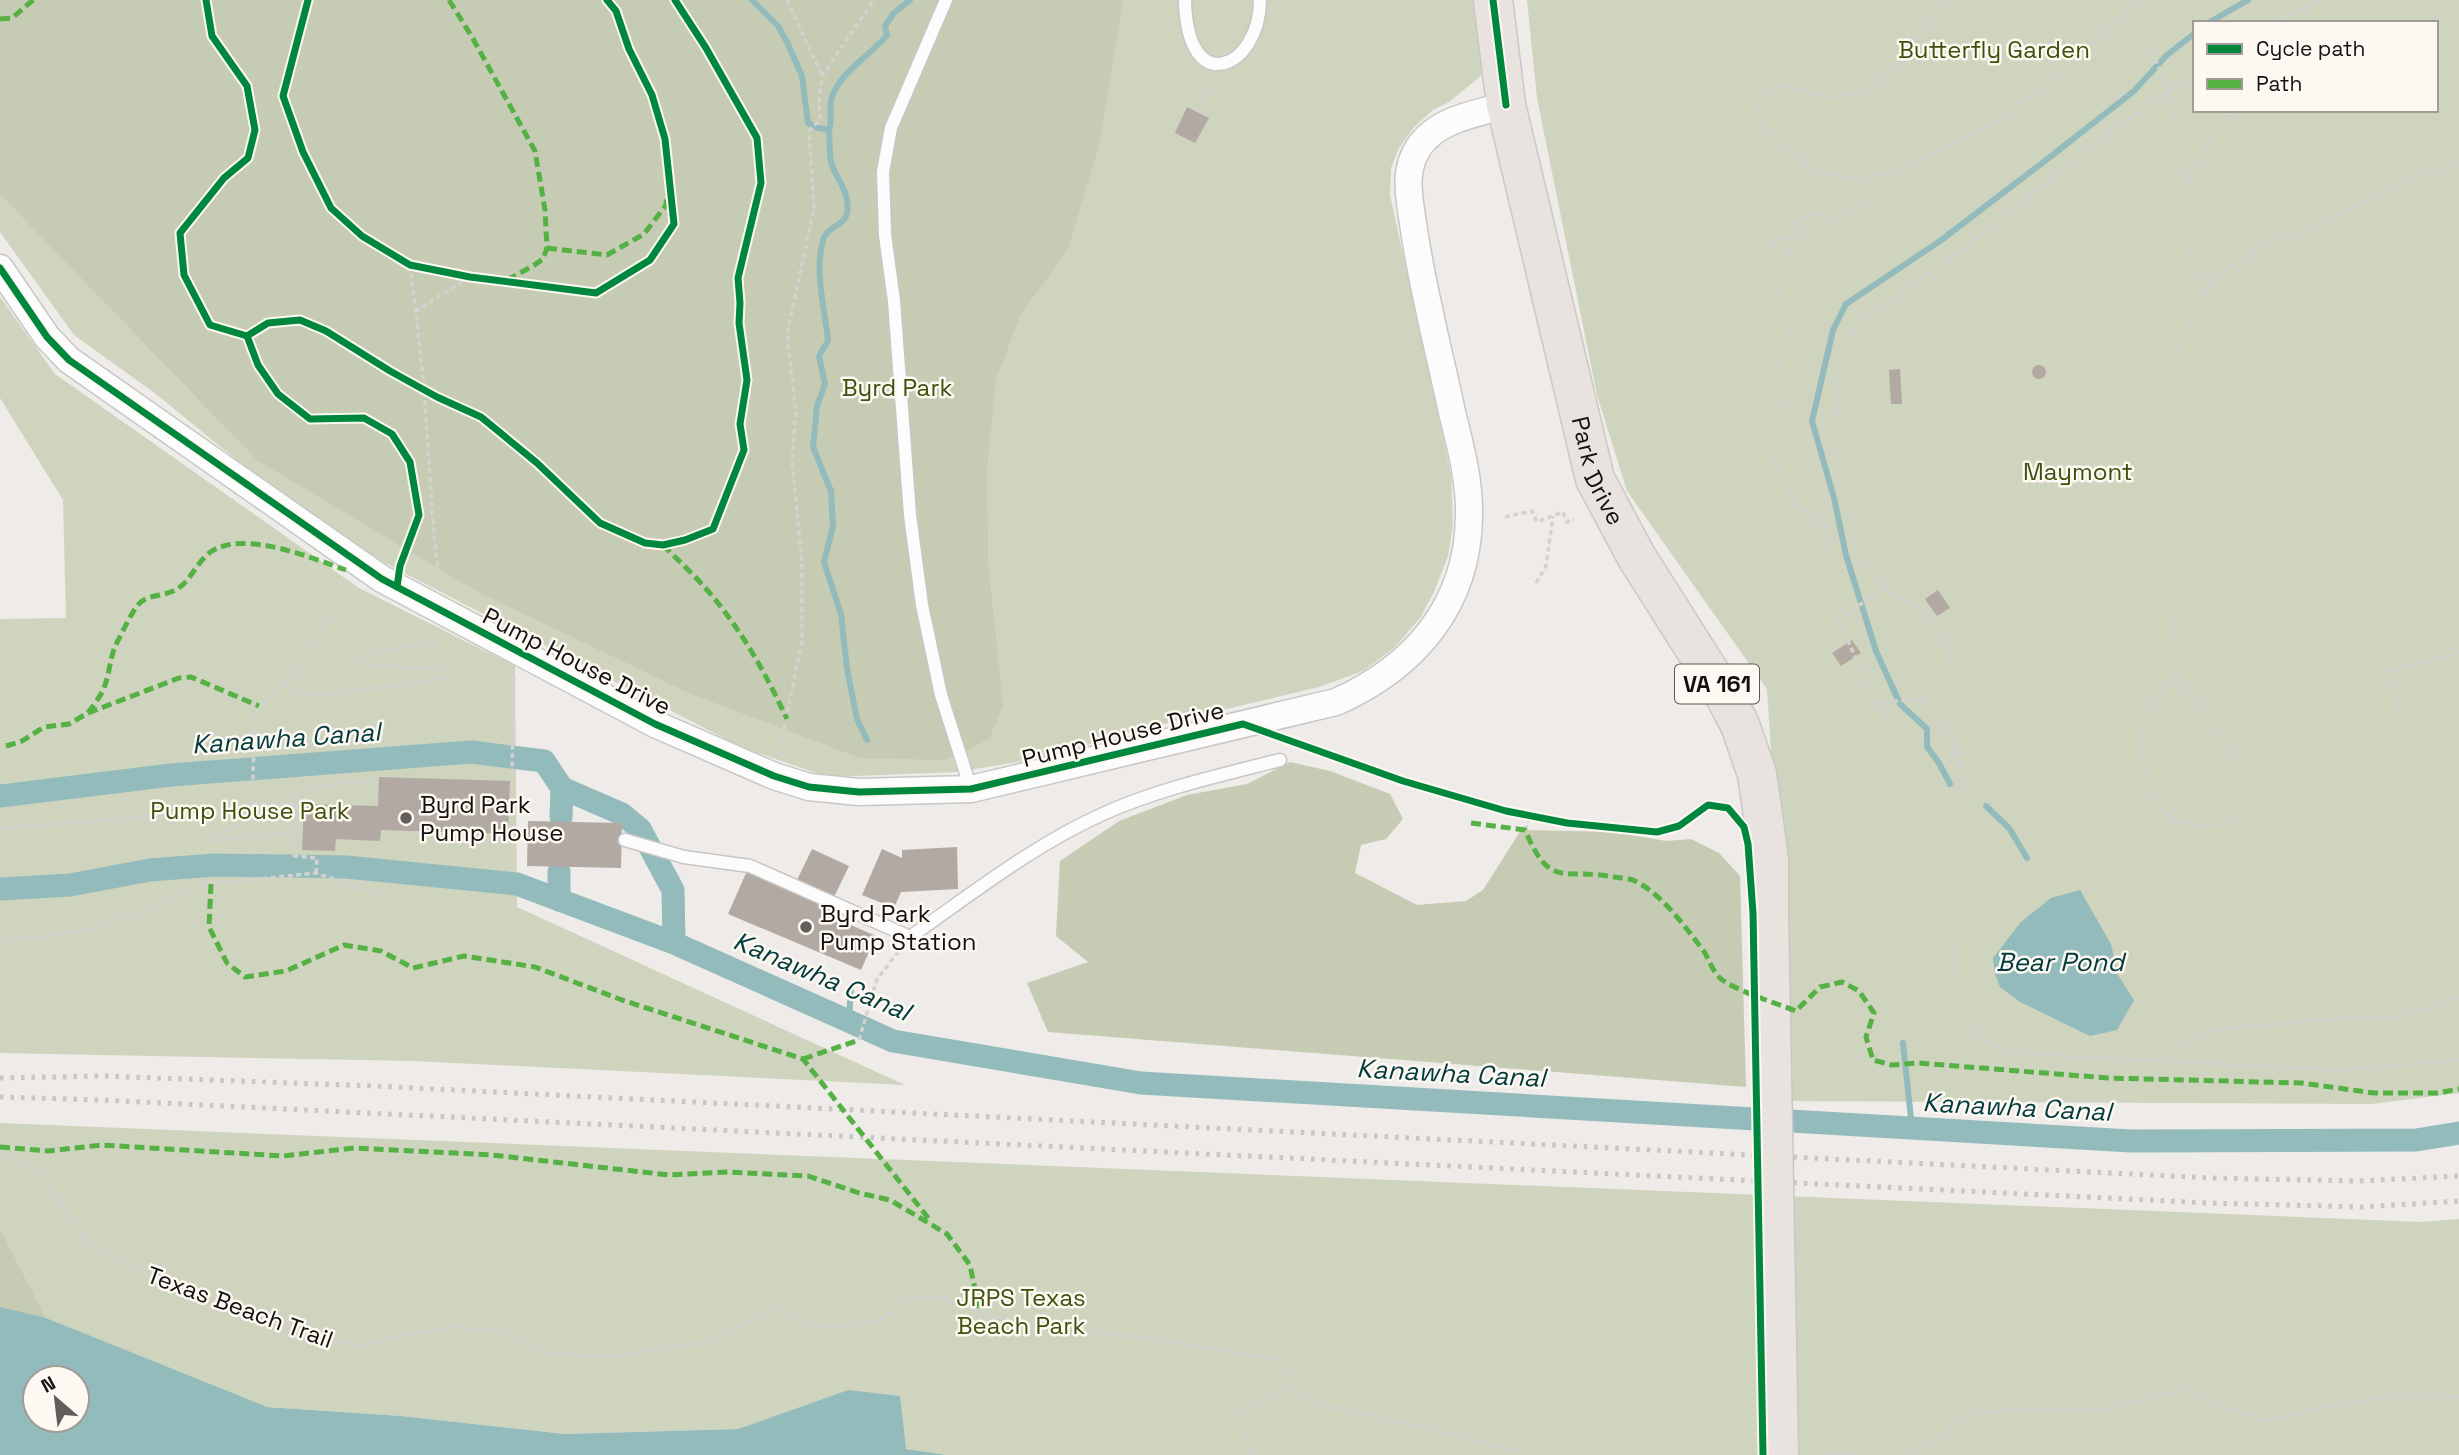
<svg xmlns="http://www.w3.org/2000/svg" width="2459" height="1455" font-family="'Space Grotesk',sans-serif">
  <rect width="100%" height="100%" fill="#eeebe8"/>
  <path fill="#ced4bd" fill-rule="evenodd" d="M0,0H1479L1488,70L1449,102L1433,110L1414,127L1399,148L1391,168L1390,195L1451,474L1453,525L1448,556L1434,592L1420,618L1394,648L1363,671L1319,687L1138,730L1046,757L957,772L828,777L741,747L383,562L260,479L156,394L74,335L0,232Z
    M1527,0H2459V1093L2371,1104L1773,1101L1779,872L1767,689L1627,491L1597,395L1537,98ZM2195,23H2436V110H2195Z
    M0,297L55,374L359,588L515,666L517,907L905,1085L415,1061L0,1053V619L66,618L63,500L0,398Z
    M0,1123L2422,1222L2459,1219V1455H947L906,1449L848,1390L738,1429L565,1434L401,1416L255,1406L46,1318L0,1228Z"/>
  <path fill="#c5ccb3" d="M0,0H1123L1100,141L1068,249L1021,314L996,379L987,467L988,561L1003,706L989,739L945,760L860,758L689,693L478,592L257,460L0,194Z
    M1290,762L1330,771L1390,794L1403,819L1386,839L1361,845L1355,873L1417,905L1466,901L1483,890L1521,830L1614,832L1666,841L1691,839L1719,853L1740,876L1746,1087L1048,1032L1027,983L1088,962L1056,936L1060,861L1119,821L1187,795L1247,784Z
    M0,1228L46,1318L0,1326Z"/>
  <path fill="#93bbbc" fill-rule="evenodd" d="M2080,890L2111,944L2118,975L2134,1000L2117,1030L2090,1036L2020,1002L2000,987L1995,974L1993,958L2021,922L2051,898Z
    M0,1307L46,1318L267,1407L401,1416L565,1434L738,1429L848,1390L900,1396L906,1449L947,1455H0ZM35,1378H77V1420H35Z"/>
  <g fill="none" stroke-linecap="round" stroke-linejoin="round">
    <path stroke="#93bbbc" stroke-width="6" d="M752,0L778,26L787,42L802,76L808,123L818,128L829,130C830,140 829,153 831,162C835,178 851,192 847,213C844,227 827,226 823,240C814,273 825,308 828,341L819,356L825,384L817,406L813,447L831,491L833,526L824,562L841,614L847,669L857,719L867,740
      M2208,23L2248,0
      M829,130C833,119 828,109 832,97C841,71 871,55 887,35L885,26L893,14L910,0
      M1950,784L1939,763L1927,747V729L1900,704L1876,651L1846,555L1834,498L1812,421L1833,330L1846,304L1940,241L2050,157L2134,91L2167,55L2195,33
      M1986,806L2009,828L2027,858
      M849,1021L851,986
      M1903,1043L1912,1128"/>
    <path stroke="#93bbbc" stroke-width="23" d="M0,796L171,775L471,752L544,761L562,788L622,814L640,829L673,890L674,943L893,1041L1141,1083L2131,1141L2416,1140L2459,1133
      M561,817L562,788
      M0,889L70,885L150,870L214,865L346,867L517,884L674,943
      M559,900V872"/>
  </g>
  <path fill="#b2aaa2" d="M1187,107L1209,118L1195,143L1175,133Z
    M2032 372a7 7 0 1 1 14 0a7 7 0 1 1-14 0Z
    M1900,369L1902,404H1891L1889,370Z
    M1938,590L1950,608L1937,616L1925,599Z
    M1852,640L1861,653L1841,666L1832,653Z
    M379,777L510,781L508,834L381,830L380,841L336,839L335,851L302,850L304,804L378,806Z
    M528,821L622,823L621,868L527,866Z
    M957,847L958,889L901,892L894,908L862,895L882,849L902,858V850Z
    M812,849L849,866L834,897L797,880Z
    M747,871L835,909L832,917L876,936L861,970L728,914Z"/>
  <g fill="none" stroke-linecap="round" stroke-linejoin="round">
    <defs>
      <path id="lane" d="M946,0L891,128L883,172L885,235L894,301L910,515L922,605L941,695L971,789
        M1185,0C1187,101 1260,68 1260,0
        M625,840L684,857L750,866L910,937C973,893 1035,844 1105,813C1161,788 1222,775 1280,760"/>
      <path id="street" d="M0,268L47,337L69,360L382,579L655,724L774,776L809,787L859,792L971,789L1336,702C1415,667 1468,605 1469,516C1470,481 1460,445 1452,412C1439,351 1423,291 1414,230C1410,200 1401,170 1421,144C1441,118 1477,114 1506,105"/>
      <g id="primary">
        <path id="s1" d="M1493,0L1506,105L1595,479L1636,556L1726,698L1740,725L1757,774L1763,815L1769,860V912"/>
      </g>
    </defs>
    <use href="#lane" stroke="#c9c7c5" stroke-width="15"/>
    <use href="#street" stroke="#c9c7c5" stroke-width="29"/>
    <use href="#primary" stroke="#c9c8c7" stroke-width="41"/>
    <path stroke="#d3d2d0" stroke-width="3.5" stroke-dasharray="5 3.5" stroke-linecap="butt" d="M787,0L822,76
      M1943,0C1921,34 1891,87 1848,95C1840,96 1831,97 1822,96C1804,92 1770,74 1760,99C1752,120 1774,139 1788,151C1808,167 1840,182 1867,178C1889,175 1911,164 1931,154C1952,145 1973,135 1993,123C2046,89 2093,44 2139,0
      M2155,0L2152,51L2169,92L2187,181L2184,211L2186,238L2192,261L2201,276L2211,284L2197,305L2171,363L2172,593L2175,649L2177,676L2232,750L2244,771L2248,793L2242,811C2233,816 2222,824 2213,825C2197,827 2173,824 2163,811C2149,793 2138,752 2142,729C2146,708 2162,689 2177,676
      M2276,23L2317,0
      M2300,23L2309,6
      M2195,73L2105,136L2069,167L2033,193L1950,259L1865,319L1850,335L1841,363L1834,439L1858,541L1867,564L1883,587L1914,606L1933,624L1948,648L1953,679L1951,723L1962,769L1963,822L1956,860L1962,900L1953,959L1958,1003L1968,1023L1987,1042L2015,1052L2060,1056L2341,1070L2459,1060
      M1197,112L1213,78
      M2188,179L2213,136L2233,110
      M410,265L416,311
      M2211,284L2230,266L2274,242L2459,160
      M1505,517L1532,511L1537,522L1563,512L1567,522L1574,519
      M440,583L434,536L424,389L416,311L470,277
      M1536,583L1546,566L1553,516
      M1883,587L1839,621L1876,703L1900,736
      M1839,621L1827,564L1825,526L1797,505L1771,453L1765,435L1784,397L1780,384L1778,368L1790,334L1777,292L1790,251L1769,245L1767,242L1794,238L1800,231L1793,223L1809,213L1834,221L1869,200L1865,178
      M285,683L299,691L324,696L446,677V669L361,665L360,656L433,643L437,634
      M1876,703L1925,698L1960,764
      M779,754L802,641V563L792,459L796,412L787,334L814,208L809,131L820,120L819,102L822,76L874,0
      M512,775L514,676
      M2414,779L2390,671L2459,652
      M278,803L277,812L215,834L217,842L295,830
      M252,805L255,714L266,699L302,666L331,613L342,581
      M0,828C54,824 108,821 161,815C205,810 251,801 295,805
      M1525,830L1531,815
      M316,873L317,858L294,856L297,792L329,785L375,780
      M0,942L100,928L211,884L316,873L394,900
      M859,1040L877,979L899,951
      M2174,1061L2188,1041L2221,1029L2332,1019L2394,1017L2459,998
      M0,1149L41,1171L70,1221L98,1253L146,1274L188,1286L265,1317L351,1346L455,1326L501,1332L542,1353L610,1357L717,1341L740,1327L754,1314L775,1307L817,1325L847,1327L883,1318L906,1300L941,1297L988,1315L1059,1330L1144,1337L1277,1360L1296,1389L1336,1408L1458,1435L1516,1452L1518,1455
      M1253,1455L1243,1432L1244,1408L1266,1397L1296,1389
      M1830,1455L1834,1453L1850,1455
      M1913,1455L1959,1423L1980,1412L2038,1409L2095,1410L2189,1388L2218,1404L2262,1421L2381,1397H2459"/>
    <use href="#lane" stroke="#fcfcfc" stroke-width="12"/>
    <use href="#street" stroke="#fcfcfc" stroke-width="26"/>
    <use href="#primary" stroke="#e8e3df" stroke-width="38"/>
    <path stroke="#c7c6c6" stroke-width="5" stroke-dasharray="3.5 7" stroke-linecap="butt" d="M0,1078L102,1076L375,1086L2210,1178L2358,1181L2459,1176
      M0,1097L101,1100L2209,1203L2362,1207L2459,1201"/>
    <defs>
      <path id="primary-bridge" d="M1769,912L1779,1455"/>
    </defs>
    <use href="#primary-bridge" stroke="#c9c8c7" stroke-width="41" stroke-linecap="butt"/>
    <use href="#primary-bridge" stroke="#e8e3df" stroke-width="38"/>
    <path stroke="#55b144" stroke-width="5" stroke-dasharray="10 5" stroke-linecap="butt" d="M449,0L472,37L535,151L545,210L547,248L543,259L533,266L507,280
      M0,19L12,18L33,0
      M547,248L607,255L644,234L666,205L667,194
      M663,545C678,560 694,575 708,591C741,629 766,674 787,719
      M88,713C94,704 102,695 105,685C109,674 110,661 114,649C116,644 133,610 137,606C148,592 166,598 180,587C192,578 198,560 212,551C246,530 311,558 346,570
      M6,746L22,741L44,727L69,724L88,713L179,678L191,677L259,706
      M1471,823L1525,830C1551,891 1562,867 1614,877C1620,878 1629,878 1635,881C1661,893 1688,930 1705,953C1709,961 1713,970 1718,976C1729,989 1779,1004 1796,1011L1820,987L1842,982L1859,991L1874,1013L1866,1037L1873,1060L1892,1065L1918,1063L2108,1078L2302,1083L2374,1093H2437L2459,1089
      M211,884L209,927L227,963L245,977L286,971L344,945L381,951L413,968L464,956L535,967L622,1000L803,1059L929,1219
      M803,1059L859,1040
      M0,1147L48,1151L102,1145L283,1156L354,1148L492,1155L669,1175L729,1172L808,1176L859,1193L890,1200L947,1234L970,1265L977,1299L976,1311"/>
    <defs>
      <path id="cycleway" d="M206,0L212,36L247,86L255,130L248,158L224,178L180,233L184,275L210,325L247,336L268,323L300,320L326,331L390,371L437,397L481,417L537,463L600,523L645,543L663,545L685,540L713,529L744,450L740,424L747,380L739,323L740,303L738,278L761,183L757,138L706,48L675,0
        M308,0L283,96L303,152L331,208L362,236L410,265L470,277L596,293L650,260L674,224L665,139L652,95L629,49L616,11L607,0
        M1493,0L1506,105
        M0,268L47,337L69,360L382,579L655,724L774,776L809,787L859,792L971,789L1243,724L1403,781L1506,811L1567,823L1657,832L1679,826L1708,805L1728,808L1744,827L1748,844L1753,913L1763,1455
        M247,336L258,365L278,394L310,419L364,418L392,434L410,462L419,515L400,566L397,587"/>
    </defs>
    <use href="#cycleway" stroke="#fef8f2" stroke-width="11"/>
    <use href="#cycleway" stroke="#00873e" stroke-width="7"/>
  </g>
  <g fill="#605d5b" stroke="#fef8f2" stroke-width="2.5">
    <circle cx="406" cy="818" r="7"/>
    <circle cx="806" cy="927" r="7"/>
  </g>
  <g text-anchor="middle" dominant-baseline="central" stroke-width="5" stroke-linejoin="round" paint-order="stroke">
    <rect fill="#fef8f2" stroke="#5a5653" stroke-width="2" x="1675" y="664.5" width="84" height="39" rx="5"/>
    <g font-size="23" font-weight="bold" fill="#13110f">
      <text x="1717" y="684">VA 161</text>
    </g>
    <g font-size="24" fill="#3e500e" stroke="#fef8f2">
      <text x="1994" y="49">Butterfly Garden</text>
      <text x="897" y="387">Byrd Park</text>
      <text x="2078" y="471">Maymont</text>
      <text x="250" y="810">Pump House Park</text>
      <text x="1021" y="1297">JRPS Texas<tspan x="1021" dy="28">Beach Park</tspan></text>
    </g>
    <g font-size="24" fill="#13110f" stroke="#fef8f2">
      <text stroke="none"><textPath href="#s1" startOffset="483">Park Drive</textPath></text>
      <text transform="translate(577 661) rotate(27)">Pump House Drive</text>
      <text transform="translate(1123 734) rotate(-14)">Pump House Drive</text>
      <text transform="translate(240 1307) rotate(20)">Texas Beach Trail</text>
    </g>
    <g font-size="24" fill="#13110f" stroke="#fef8f2" text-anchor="start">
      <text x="420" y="804">Byrd Park<tspan x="420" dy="28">Pump House</tspan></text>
      <text x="820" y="913">Byrd Park<tspan x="820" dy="28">Pump Station</tspan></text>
    </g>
    <g font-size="26" font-style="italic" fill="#003b3d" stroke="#fef8f2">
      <text transform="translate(286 738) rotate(-4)">Kanawha Canal</text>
      <text x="2060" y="962">Bear Pond</text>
      <text transform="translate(822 976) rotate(23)">Kanawha Canal</text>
      <text transform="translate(1451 1073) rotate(3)">Kanawha Canal</text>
      <text transform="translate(2017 1107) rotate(3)">Kanawha Canal</text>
    </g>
  </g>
  <rect x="2193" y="21" width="245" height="91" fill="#fef8f2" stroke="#a09c97" stroke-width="2"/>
  <rect x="2207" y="44" width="35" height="10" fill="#00873e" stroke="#a09c97" stroke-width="2"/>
  <text x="2256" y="56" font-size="21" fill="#13110f">Cycle path</text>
  <rect x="2207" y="79" width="35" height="10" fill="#55b144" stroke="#a09c97" stroke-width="2"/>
  <text x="2256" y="91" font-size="21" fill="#13110f">Path</text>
  <g transform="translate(56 1399) rotate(332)"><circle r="33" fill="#fef8f2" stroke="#a09c97" stroke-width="2"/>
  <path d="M0-5L12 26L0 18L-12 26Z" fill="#605d5b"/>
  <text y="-10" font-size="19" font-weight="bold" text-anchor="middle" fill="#13110f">N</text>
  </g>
</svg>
